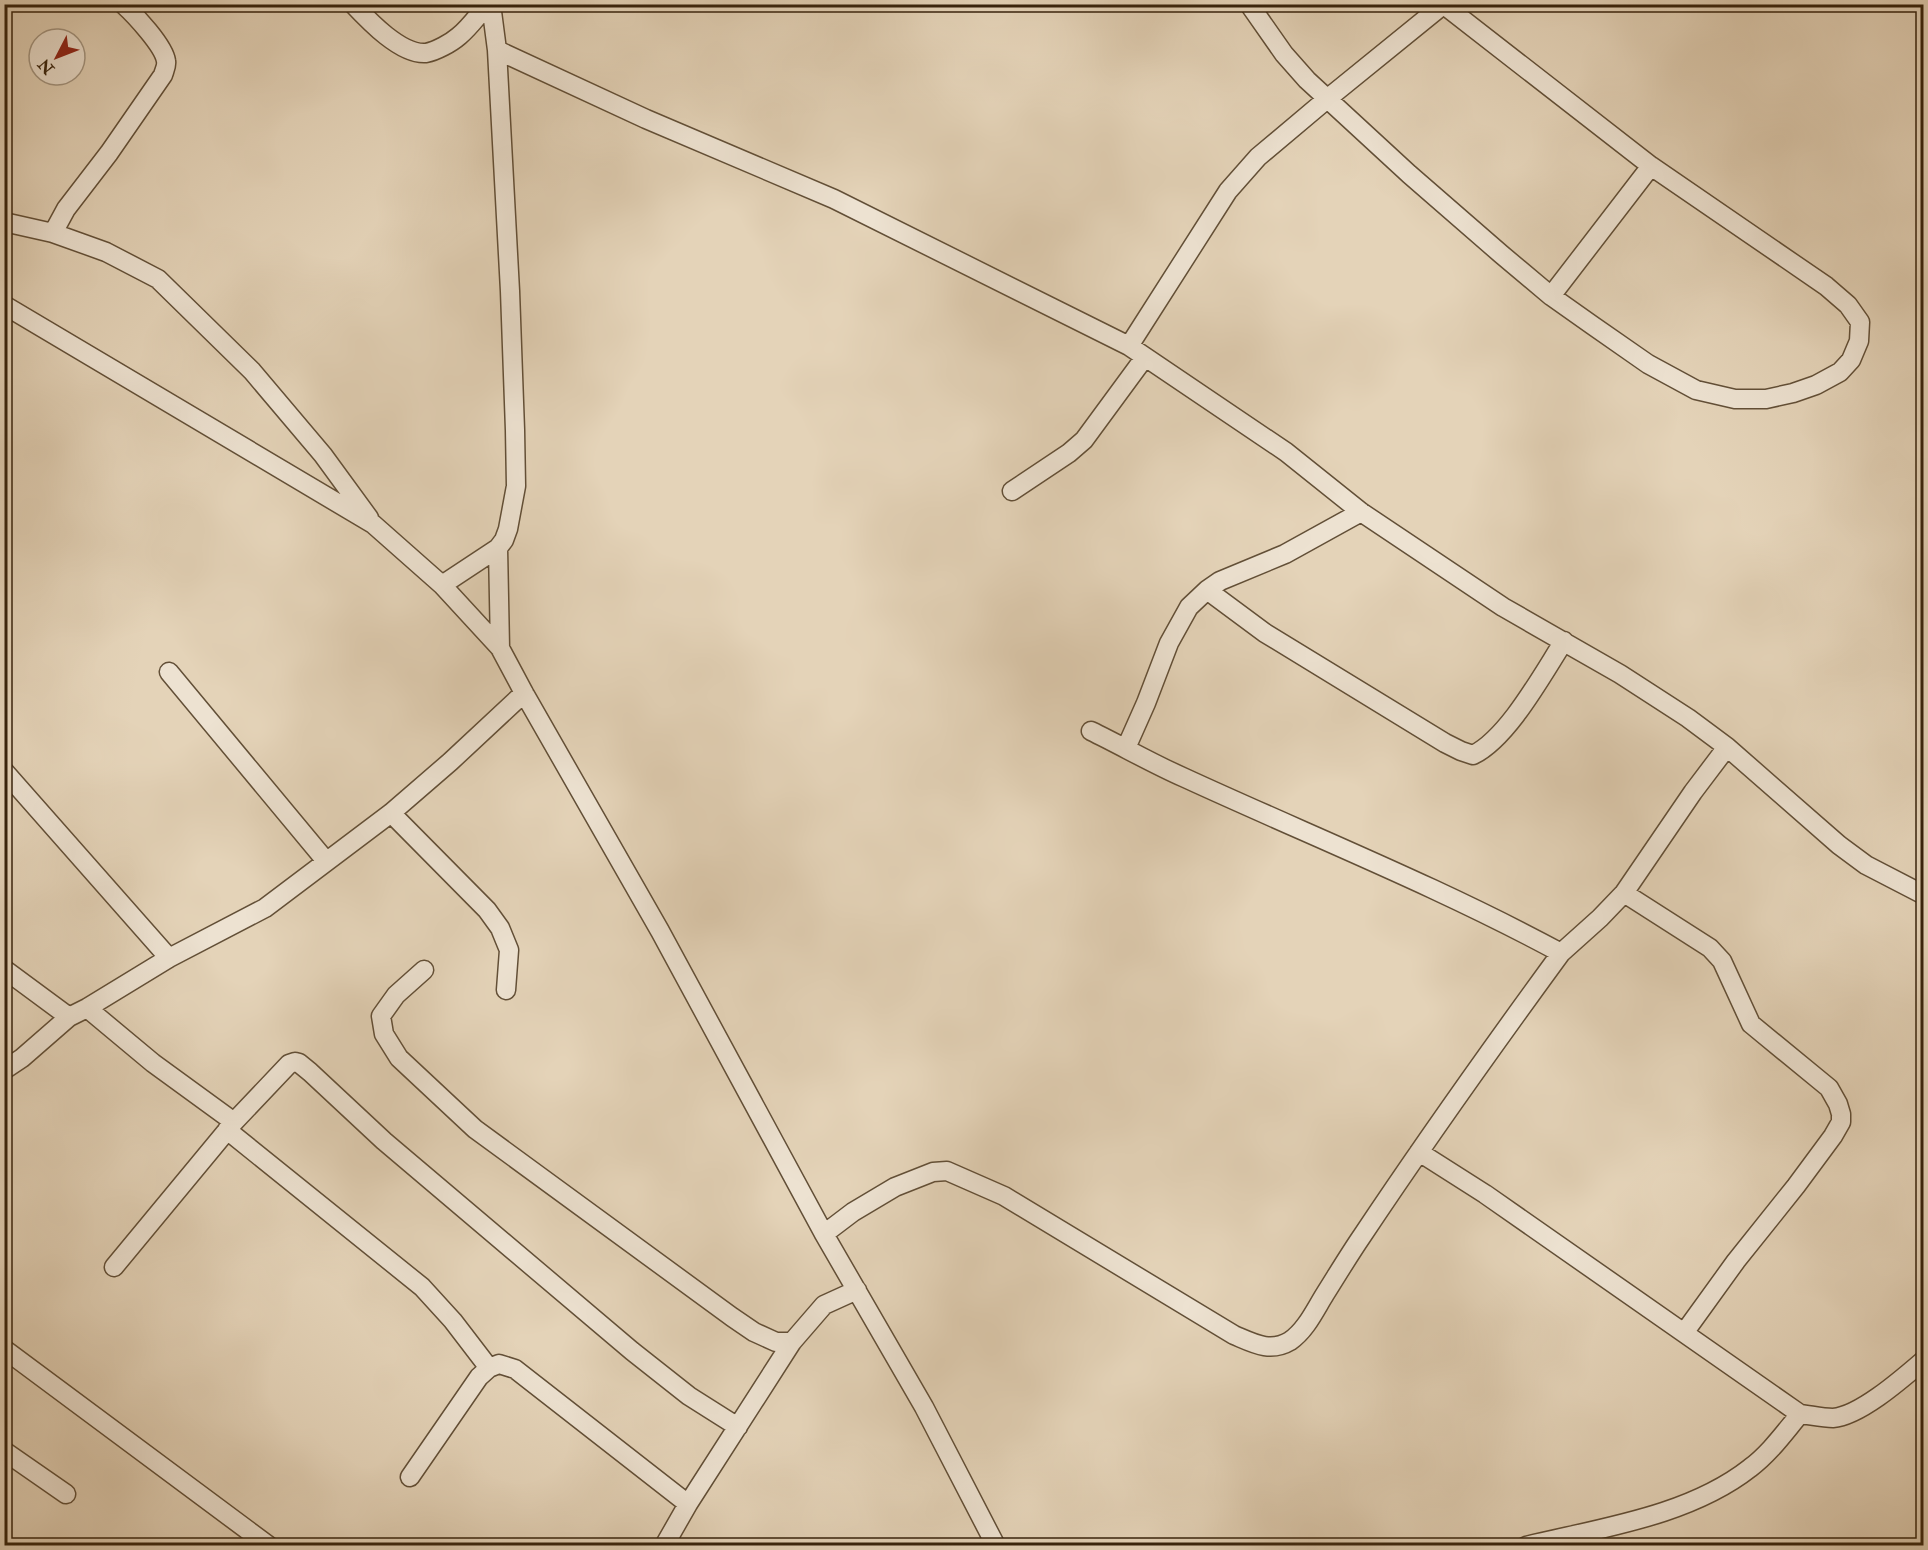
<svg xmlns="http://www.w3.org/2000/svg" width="1928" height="1550" font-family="'IM FELL Double Pica',serif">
  <rect width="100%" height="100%" fill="#e4d3b8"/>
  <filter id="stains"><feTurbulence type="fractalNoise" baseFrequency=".00333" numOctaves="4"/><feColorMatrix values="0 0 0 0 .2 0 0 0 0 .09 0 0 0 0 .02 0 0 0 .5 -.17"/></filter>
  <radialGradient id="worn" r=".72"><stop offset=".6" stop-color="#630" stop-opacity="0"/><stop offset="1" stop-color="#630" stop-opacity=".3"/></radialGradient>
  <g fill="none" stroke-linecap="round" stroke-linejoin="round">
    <defs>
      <path id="minor" d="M353,4C369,21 401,55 426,53C436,51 451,43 459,36C470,27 478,15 488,4
        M1249,4L1284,54L1307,80L1409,174L1501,254L1551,296L1592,325L1648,364L1696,390L1735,399H1766L1793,393L1816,385L1840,372L1851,360L1859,341L1860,322L1848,305L1826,286L1651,166L1444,5
        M497,50L646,119L834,199L1129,346L1286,452L1361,512L1503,607L1620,674L1688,718L1727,747L1839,845L1866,865L1924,895
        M4,222L53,233L106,252L158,279L252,371L323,455L369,518
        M53,233L66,209L109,153L163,75C164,71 167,66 166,61C164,46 135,15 123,4
        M1551,296L1651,166
        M4,305L373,524L442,585L500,648L524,693L660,931L824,1234L924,1407L996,1546
        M1129,346L1228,191L1258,157L1327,99L1444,4
        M1012,491L1069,453L1084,440L1145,357
        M498,548L500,648
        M442,585L498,548L504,540L508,529L516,486L515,430L510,291L497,50L491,4
        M1207,590L1265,633L1445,743L1461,751L1473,755C1508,738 1542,675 1564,641
        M169,672L326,861
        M1091,731C1122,746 1153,764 1185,778C1311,836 1439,887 1561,953L1600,918L1624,893L1693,792L1727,747
        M1126,748L1146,703L1169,643L1189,607L1207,590L1220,581L1285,554L1361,512
        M4,771L169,958
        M391,813L487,910L500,928L509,950L506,990
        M1624,893L1710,948L1722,961L1751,1024L1829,1088L1838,1104L1841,1114V1122L1833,1136L1796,1186L1736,1261L1684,1333
        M4,969L69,1017
        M424,970L396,995L381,1016L384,1034L399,1058L475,1129L732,1317L754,1332L776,1342H792
        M87,1008L153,1063L234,1122
        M4,1070L22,1058L69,1017L87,1008L169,958L265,908L391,813L450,762L524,693
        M227,1130L422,1287L453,1321L489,1368
        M1419,1152L1485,1194L1800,1414C1784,1433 1770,1453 1750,1468C1689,1516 1600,1528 1526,1546
        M824,1234L853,1212L895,1187L933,1172L947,1171L1004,1196L1234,1335C1253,1343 1270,1353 1290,1341C1306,1330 1315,1310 1325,1294C1337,1275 1349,1255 1362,1236C1426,1140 1493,1046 1561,953
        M114,1267L234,1122L289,1064L295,1062L299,1063L310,1072L384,1141L632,1351L689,1396L738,1427
        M4,1349L269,1546
        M1800,1414C1810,1415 1822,1418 1833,1418C1860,1416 1903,1378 1924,1360
        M4,1451L66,1494
        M410,1477L479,1377L489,1368L499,1364L515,1369L688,1504
        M664,1546L688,1504L792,1342L824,1305L857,1290"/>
    </defs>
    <use href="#minor" stroke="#624f37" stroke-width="21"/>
    <use href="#minor" stroke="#ede2d1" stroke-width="18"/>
  </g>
  <rect width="1928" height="1550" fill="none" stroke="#e4d3b8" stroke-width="24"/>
  <rect x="6" y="6" width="1916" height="1538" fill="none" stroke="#37230c" stroke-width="3"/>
  <rect x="12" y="12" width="1904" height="1526" fill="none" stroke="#37230c" stroke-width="1.5"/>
  <g transform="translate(57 57) rotate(228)"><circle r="28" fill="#ede2d1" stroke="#a49682" stroke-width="1.5"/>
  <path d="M0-4.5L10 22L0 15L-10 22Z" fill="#8f2418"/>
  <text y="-9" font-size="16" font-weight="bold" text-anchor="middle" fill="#37230c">N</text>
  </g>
  <rect width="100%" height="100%" filter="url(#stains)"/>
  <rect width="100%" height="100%" fill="url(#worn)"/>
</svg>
